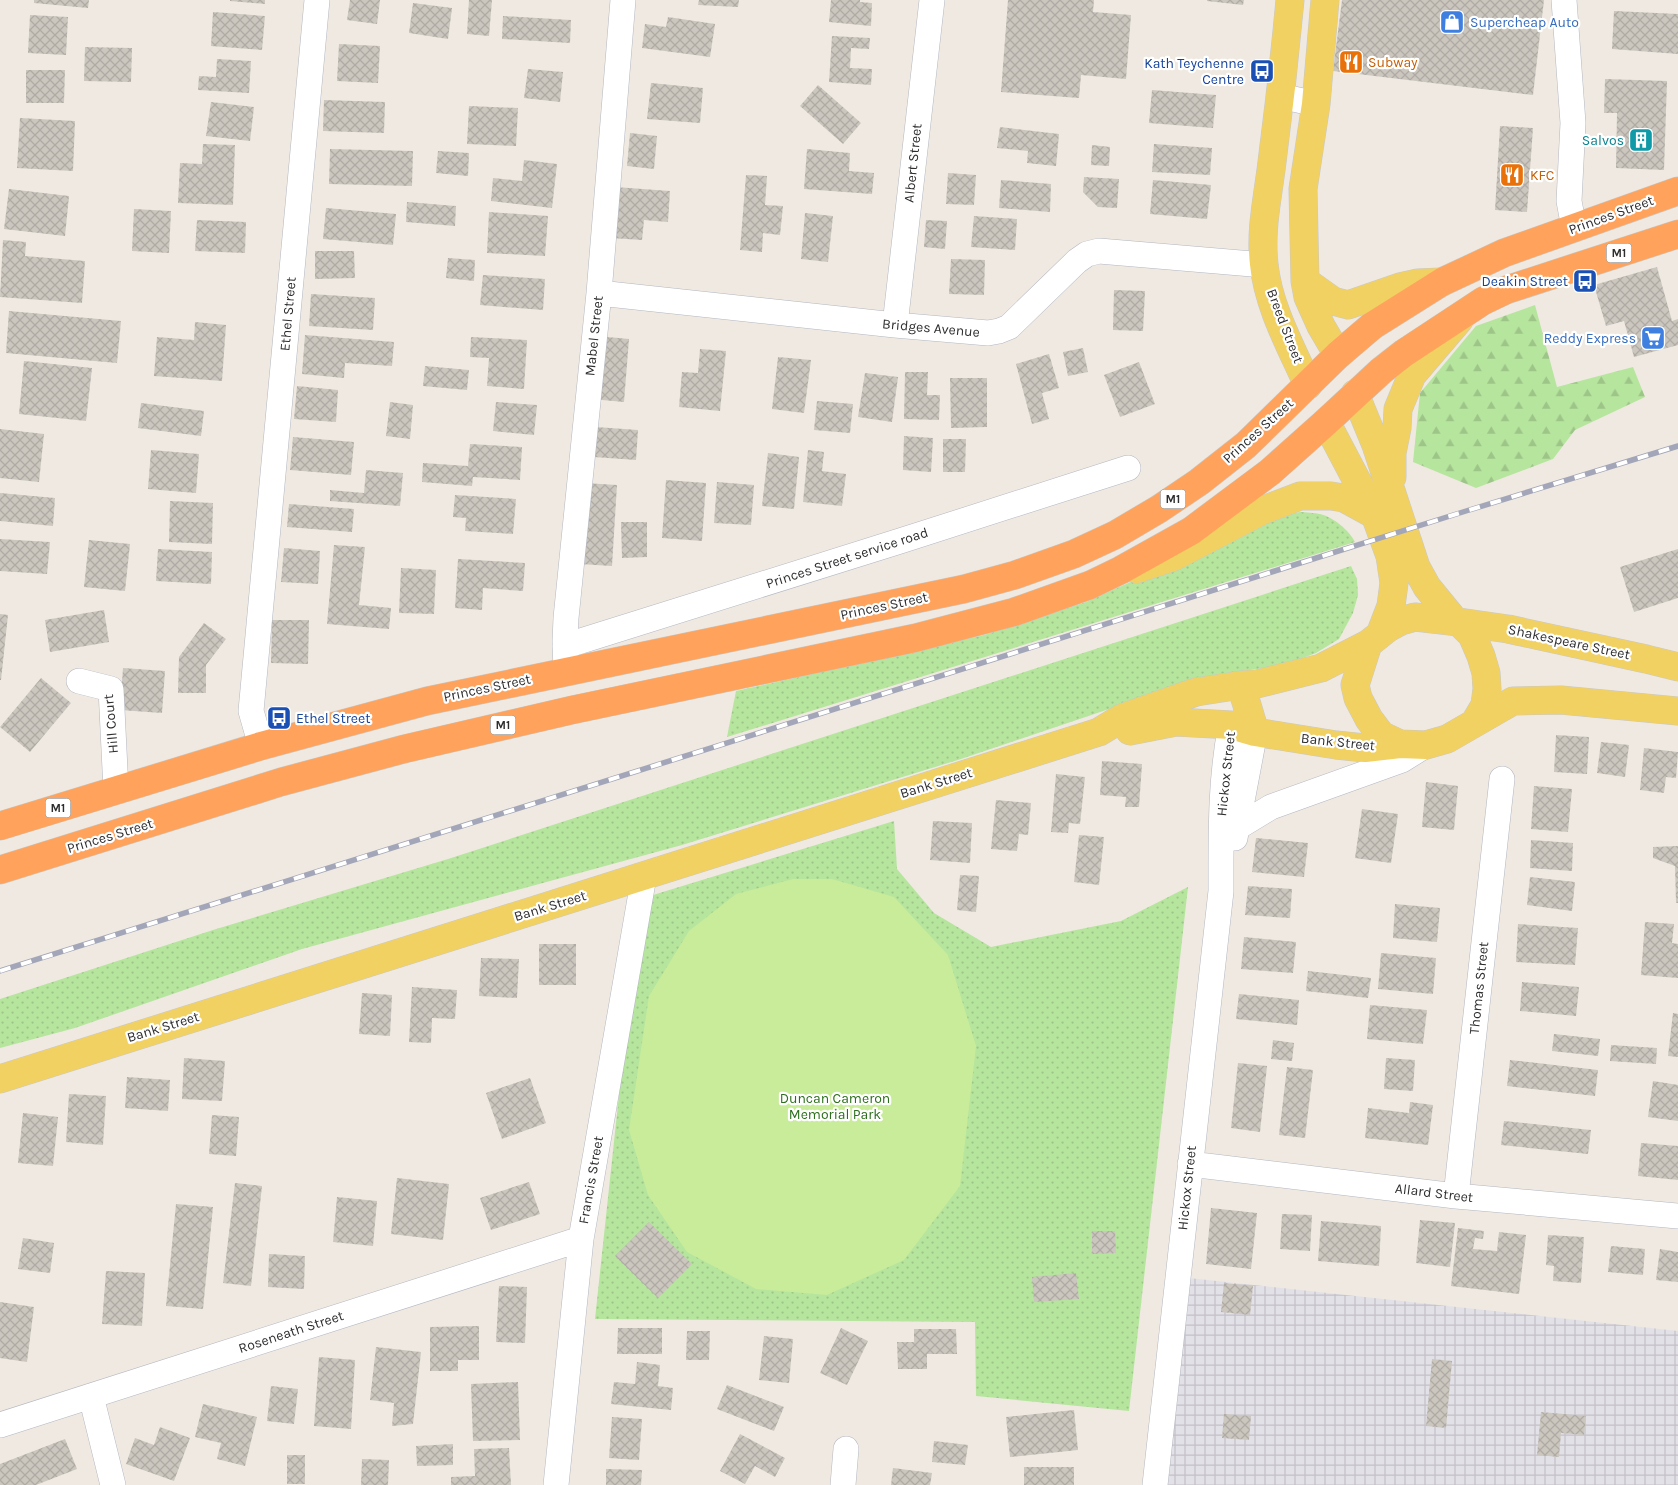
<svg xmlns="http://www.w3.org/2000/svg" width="1678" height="1485" font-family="Karla,sans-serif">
  <defs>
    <pattern id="industrial-grid" width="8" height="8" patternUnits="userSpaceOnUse" patternTransform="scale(1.25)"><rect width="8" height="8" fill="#e3e1e8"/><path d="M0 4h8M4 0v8" fill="none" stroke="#c3c1c7"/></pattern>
    <pattern id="green-dots" width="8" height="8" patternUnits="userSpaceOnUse" patternTransform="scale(1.25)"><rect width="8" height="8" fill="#b6e59e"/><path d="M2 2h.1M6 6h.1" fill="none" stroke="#9dc588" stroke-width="1.8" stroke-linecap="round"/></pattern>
    <pattern id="forest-firs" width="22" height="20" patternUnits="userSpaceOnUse" patternTransform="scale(1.25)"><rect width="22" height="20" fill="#b6e59e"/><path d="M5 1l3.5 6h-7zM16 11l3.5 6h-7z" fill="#9dc588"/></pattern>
    <pattern id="building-cross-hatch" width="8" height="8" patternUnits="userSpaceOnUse" patternTransform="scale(1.25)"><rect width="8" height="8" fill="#cbc7bf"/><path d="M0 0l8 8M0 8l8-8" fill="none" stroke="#afaba4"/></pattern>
  </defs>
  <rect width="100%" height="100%" fill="#efe9e1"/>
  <path fill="url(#industrial-grid)" d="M1189,1278L1678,1331V1485H1166Z"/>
  <path fill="url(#green-dots)" d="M1300,512C1306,512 1314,513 1320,514C1333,517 1349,530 1355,542L727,737L736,691L984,635L1086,602L1275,517Z
    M1351,566L1357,579L1358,595L1353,613L1339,639L1316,653L1284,665L1229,673L1186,683L961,759L682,845L302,949L75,1028L0,1048V999L213,930L448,859Z
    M894,821L897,869L934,913L991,947L1121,921L1188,887L1129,1411L976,1396L975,1322L595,1319L640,899Z"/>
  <path fill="url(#forest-firs)" d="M1535,305L1557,387L1633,367L1645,397L1575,430L1553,459L1476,488L1413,462L1420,393L1476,326Z"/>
  <path fill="#c9ec9a" d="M793,879H832L894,897L948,955L976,1046L960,1186L904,1260L827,1295L756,1289L687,1252L648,1195L629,1130L649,996L689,931L736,894Z"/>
  <path fill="url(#building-cross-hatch)" d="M34,0H89L88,8L34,3Z
    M230,0H265V4L230,1Z
    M350,0H380L377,24L347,20Z
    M469,0H492L489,36L467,34Z
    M699,0H739L738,7L698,5Z
    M831,0H860V2L872,3L871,26L829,22Z
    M1008,0H1094L1093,12L1131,15L1126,79L1081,75L1079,98L1001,92Z
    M1207,0H1244L1243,5L1207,1Z
    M1342,0H1544L1533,95L1333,71Z
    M413,3L452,8L448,39L409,33Z
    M1614,11L1678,14V54L1612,49Z
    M213,12L265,16L262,50L211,46Z
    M30,15L68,17L66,55L28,53Z
    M503,16L571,20L570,43L502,39Z
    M668,17L715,24L710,57L642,48L645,24L666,27Z
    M832,36L870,38L869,49L851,48L850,68L872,69L871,85L829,82Z
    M339,44L380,46L378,83L337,81Z
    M85,47L132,48L131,82L84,81Z
    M217,59L251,61L249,93L198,90L199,76L216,77Z
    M528,69L563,72L560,102L524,98Z
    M26,70H65L64,103H26Z
    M1605,79L1667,81L1664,170L1616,168L1617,113H1604Z
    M651,83L703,88L700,123L647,119Z
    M818,85L861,123L843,144L800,106Z
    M1152,90L1216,95L1213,128L1149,123Z
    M324,100L385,102L384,133L323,131Z
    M211,102L254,107L250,141L206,136Z
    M469,106L518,108L516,146L467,144Z
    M20,118L75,121L73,171L17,168Z
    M1500,126L1533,128L1527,212L1495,210Z
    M1000,127L1059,134L1056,166L1027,163L1028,151L997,148Z
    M630,133L657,136L654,169L627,166Z
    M203,144L235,145L233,205L178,203L180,163L202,164Z
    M1154,144L1212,148L1210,175L1152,172Z
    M1092,145L1110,147L1109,166L1091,165Z
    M330,149L413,151L412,186L329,184Z
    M807,149L850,153L849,171L874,173L872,194L804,189Z
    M438,151L469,153L468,176L436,173Z
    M524,160L557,164L552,208L491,201L493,178L522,181Z
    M948,173L976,175L974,205L946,204Z
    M746,175L767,176L765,205L783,206L780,235L763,233L762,252L740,250Z
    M1084,177L1119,179L1117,208L1098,207L1083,192Z
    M1001,180L1051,184L1050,212L999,208Z
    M1153,180L1211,185L1207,219L1150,214Z
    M615,187L670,191L668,222L644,220L642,240L611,238Z
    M9,189L69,196L65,236L4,229Z
    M407,202L456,206L455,226L406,222Z
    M326,208L396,214L393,245L323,239Z
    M134,209L171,211L169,253L132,251Z
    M489,212L548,216L545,256L487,253Z
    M805,213L833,216L828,262L801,259Z
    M974,216L1017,219L1015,250L971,247Z
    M197,220L246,222L245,253L195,251Z
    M926,220L947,221L945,249L924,247Z
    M3,240L26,242L25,256L85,261L82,303L0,297Z
    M315,251H354L355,278L315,279Z
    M448,258L475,260L474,281L446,278Z
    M951,259L985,260L984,295L949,294Z
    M1657,267L1672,321L1678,319V345L1634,357L1624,321L1606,326L1594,285Z
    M483,275L545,279L543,310L480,305Z
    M1114,290L1145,291L1143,331L1113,330Z
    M311,294L375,298L373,330L309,326Z
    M9,311L121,321L117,363L6,353Z
    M195,322L226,325L222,381L154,376L157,337L194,340Z
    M305,335L394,342L392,366L345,363L344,378L302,374Z
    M597,336L629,339L624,402L591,399Z
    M471,337L527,340L524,389L487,386L489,358L470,357Z
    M1083,348L1088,372L1068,376L1063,352Z
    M700,349L726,351L720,411L679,407L682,372L698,373Z
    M1049,354L1059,388L1042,393L1049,419L1032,424L1016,364Z
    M778,357L811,360L804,413L772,409Z
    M24,361L92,368L86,421L19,414Z
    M1139,362L1155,404L1120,417L1104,375Z
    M425,366L469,370L467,390L423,386Z
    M905,372H928L927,395H940L939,420L904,419Z
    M865,373L898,377L892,422L858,417Z
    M950,378H987V427L951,428Z
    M297,386L338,390L336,422L294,419Z
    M817,401L853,404L850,433L814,430Z
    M390,402L413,405L410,439L386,436Z
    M496,402L537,405L534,435L493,431Z
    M141,403L204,411L201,436L138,428Z
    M596,427L638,430L636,460L594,457Z
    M0,429L44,434L39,482L0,478Z
    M904,436L933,438L931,472L903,470Z
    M293,437L354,442L351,475L290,470Z
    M943,439H966L965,472H943Z
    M470,444L522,447L520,480L473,477L472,486L422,482L423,463L468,466Z
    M151,450L199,454L196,493L148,489Z
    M808,450L824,452L822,471L846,474L842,506L803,502Z
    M768,453L799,457L794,509L762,506Z
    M366,470L403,473L400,506L330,501V490L364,493Z
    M666,480L706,483L702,541L662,538Z
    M717,482L754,485L751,525L714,523Z
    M585,483L617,485L612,566L579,564Z
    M0,493L55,498L53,526L0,521Z
    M455,495L516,499L513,534L465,531L466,518L453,517Z
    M170,501L213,503L212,544L169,542Z
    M289,504L354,509L352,532L287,527Z
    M621,522H647V557L622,558Z
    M0,539L50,542L47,574L0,571Z
    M89,540L130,544L125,591L84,587Z
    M334,545L365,547L359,605L391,608L389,629L327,624Z
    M284,548L320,551L318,584L281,582Z
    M158,549L212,552L211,584L156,581Z
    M1678,549V598L1634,612L1620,567Z
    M458,559L525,563L523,591L483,588L482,610L455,608Z
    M401,568L436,570L434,614L399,613Z
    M104,610L109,642L50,652L45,620Z
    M0,614L8,615L1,680H0Z
    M272,620H309L308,664L271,663Z
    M204,623L226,639L206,665V693H178L179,657Z
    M123,668L165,671L162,713L120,710Z
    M41,678L71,703L30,752L0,727Z
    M1556,735L1589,737L1587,774L1554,772Z
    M1601,742L1629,745L1625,777L1597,773Z
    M1644,748L1678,752L1676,778L1666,777L1664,793L1640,790Z
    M1102,761L1142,764L1139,807H1125L1126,797L1100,795Z
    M1056,774L1085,777L1080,824L1069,823L1068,833L1051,832Z
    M1426,782L1458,786L1454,830L1422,827Z
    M1534,786L1572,789L1568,832L1531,829Z
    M996,800L1031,803L1028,835L1019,834L1017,851L991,849Z
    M1362,809L1398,814L1391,863L1355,858Z
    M933,821L972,823L970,863L930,860Z
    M1079,835L1104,837L1099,885L1074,882Z
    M1256,838L1308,843L1304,877L1252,872Z
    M1531,840L1573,843L1572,871L1530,868Z
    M1678,846V903H1676L1675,866L1653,858V847Z
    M960,875L979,876L976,912L957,910Z
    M1530,877L1575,882L1572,911L1527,905Z
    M1248,886L1292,889L1290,918L1245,915Z
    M1395,904L1440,908L1437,942L1393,938Z
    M1645,922L1674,924L1672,943L1678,944V978L1641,975Z
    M1518,924L1578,928L1575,965L1516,962Z
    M1244,937L1296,942L1293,973L1241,969Z
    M539,944H576V985H539Z
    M1381,953L1436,958L1433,994L1378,989Z
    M481,958L519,959L517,998L479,996Z
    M1308,971L1371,978L1368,998L1306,991Z
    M1522,982L1579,987L1576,1016L1520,1011Z
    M412,987L457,990L455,1019L432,1018L431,1043L409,1042Z
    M362,993L392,995L390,1036L359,1034Z
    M1239,994L1299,1000L1297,1025L1236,1019Z
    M1370,1005L1427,1010L1423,1044L1367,1039Z
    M1673,1013L1678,1014V1057L1668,1056Z
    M1554,1034L1600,1039L1598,1056L1552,1051Z
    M1273,1040L1294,1043L1292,1061L1271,1059Z
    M1611,1045L1657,1048L1656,1064L1610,1061Z
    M184,1058L225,1061L222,1101L182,1099Z
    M1386,1058L1415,1060L1413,1091L1384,1089Z
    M1510,1060L1598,1070L1595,1096L1507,1086Z
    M1238,1063L1267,1066L1260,1132L1231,1128Z
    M1287,1067L1313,1070L1305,1138L1279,1135Z
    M127,1077L170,1080L168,1111L125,1108Z
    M530,1078L546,1123L502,1139L486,1093Z
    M1653,1081L1678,1085V1121L1648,1117Z
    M69,1094L106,1096L103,1145L66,1142Z
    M1410,1102L1433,1105L1428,1145L1365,1138L1368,1108L1409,1113Z
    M23,1113L58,1117L53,1166L18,1163Z
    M212,1115L239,1117L236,1156L209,1154Z
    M1504,1121L1591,1130L1588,1154L1501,1145Z
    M1641,1143L1678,1146V1180L1638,1176Z
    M397,1178L449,1184L443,1240L391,1234Z
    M529,1182L540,1214L491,1230L480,1198Z
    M235,1183L262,1186L251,1286L223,1283Z
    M337,1197L377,1201L373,1246L333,1242Z
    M176,1204L213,1207L203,1309L166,1306Z
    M1211,1208L1257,1213L1251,1269L1206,1264Z
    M1282,1214L1312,1215L1310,1251L1280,1249Z
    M1420,1220L1455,1223L1450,1267L1416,1263Z
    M1321,1221L1381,1226L1379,1266L1318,1261Z
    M649,1222L692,1264L658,1298L615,1256Z
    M1458,1228L1484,1231L1483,1239L1475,1238L1473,1249L1497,1251L1499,1232L1526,1235L1519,1294L1451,1286Z
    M1092,1231H1115L1116,1253L1092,1254Z
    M1548,1235L1584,1237L1581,1283L1553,1281L1554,1266L1546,1265Z
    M23,1238L54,1243L50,1273L18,1269Z
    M1611,1246L1645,1249L1643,1275L1608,1272Z
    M1660,1249L1678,1252V1282L1656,1280Z
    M269,1254L305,1256L304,1289L268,1287Z
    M106,1271L145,1273L142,1326L102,1324Z
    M1076,1273L1079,1299L1034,1302L1032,1277Z
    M1224,1283L1253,1286L1250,1315L1221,1312Z
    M499,1286L527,1287L525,1343L496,1342Z
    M0,1302L34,1307L27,1362L0,1358Z
    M479,1326V1360H458V1371H430V1327Z
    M618,1328H662V1354H617Z
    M841,1328L868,1341L847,1385L820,1373Z
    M914,1329H956L957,1354H927V1369H898L897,1342H914Z
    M687,1331H710L709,1360H686Z
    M764,1336L793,1339L789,1383L759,1380Z
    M376,1347L421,1352L413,1424L392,1426L394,1403L370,1400Z
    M319,1357L355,1360L351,1429L314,1426Z
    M1432,1359L1452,1361L1446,1428L1426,1426Z
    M637,1362L660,1365L658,1386L673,1388L671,1410L611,1404L614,1382L635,1384Z
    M518,1382L520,1440L473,1441L471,1384Z
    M727,1385L784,1407L774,1431L717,1409Z
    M271,1386L298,1389L294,1424L267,1421Z
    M203,1404L257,1417L245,1466L217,1459L221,1443L195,1437Z
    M1074,1410L1078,1450L1010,1457L1006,1417Z
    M1541,1412L1586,1416L1584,1435L1561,1433L1559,1457L1537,1455Z
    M1224,1414L1251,1416L1249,1440L1222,1438Z
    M612,1417L642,1419L639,1460L609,1458Z
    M160,1427L190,1438L174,1481L126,1464L135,1438L154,1445Z
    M740,1434L785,1458L775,1477L755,1466L745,1484L720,1471Z
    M65,1439L77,1469L36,1485H0V1464Z
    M934,1441L968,1445L965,1465L932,1462Z
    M453,1444V1465L417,1466L416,1446Z
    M509,1448L511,1485H451V1477L475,1476L474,1449Z
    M287,1455H305V1484H287Z
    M362,1459L389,1460L388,1485H361Z
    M1024,1467H1074V1485H1024Z
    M893,1468L932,1473L930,1485H891Z
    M606,1469L642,1470L641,1485H606Z"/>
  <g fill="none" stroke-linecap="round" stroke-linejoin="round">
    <defs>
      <path id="minor" d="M1564,0L1573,123L1569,201L1574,228
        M1280,96L1316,104
        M599,293L895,325L988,333L999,331L1009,327L1077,261L1087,254L1099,251L1264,265
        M895,325L932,0
        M565,646L900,541L1128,468
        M566,672L565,641L566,618L599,293L623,0
        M79,681L111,689L116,790
        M261,746L251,711L317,0
        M1238,827L1271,807L1402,760L1426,745
        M1235,838L1255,732
        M1190,1164L1456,1196L1678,1216
        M1456,1196L1502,779
        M91,1396L113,1485
        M0,1425L581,1239
        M556,1485L581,1239L644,876
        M843,1485L846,1449
        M1155,1485L1221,891C1221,835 1220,780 1231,725"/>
      <path id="major" d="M1290,0C1285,54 1279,108 1272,162C1268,196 1260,230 1264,264C1268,306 1291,347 1308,385
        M1325,0L1316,104L1303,189L1305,281L1308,297L1321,326L1338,355
        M1305,281L1333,301L1348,305L1400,287L1418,283L1442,282
        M1355,394L1376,445L1416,567L1427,587L1454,620
        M1326,422L1375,515L1390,556L1394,583L1391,606L1381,632
        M1392,477V453L1397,428L1398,409L1412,375L1459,320
        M1137,569L1173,557L1261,511L1300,496H1331L1344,498L1375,515
        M1459,622L1508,629L1646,659L1678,667
        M1241,685L1255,732
        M1475,722L1485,705L1487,689L1486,673L1481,656L1472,635L1459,622L1415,617L1401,621L1388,628L1368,644L1355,685L1358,698L1369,719L1381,735L1400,744L1426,745L1447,739L1513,701L1561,700L1678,711
        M1130,731L1176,722L1231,725L1255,732L1336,745L1365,748L1400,744
        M0,1079L1099,732L1122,718L1196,692L1241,685L1257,684L1321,668L1368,644"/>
      <path id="highway" d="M0,826L261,746L427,701L964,589L1015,575L1074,554L1115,535L1159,509L1199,482L1246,445L1338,355L1372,326L1442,282L1504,253L1678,191
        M0,870L281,782L404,749L572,710L915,638L1014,612L1090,585L1121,570L1191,531L1270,472L1326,422L1381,371L1404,353L1483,301L1506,290L1678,234"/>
    </defs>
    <use href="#minor" stroke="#b4b7c1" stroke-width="26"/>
    <use href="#major" stroke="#c9c9c9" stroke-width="29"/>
    <use href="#highway" stroke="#c9c9c9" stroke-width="29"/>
    <use href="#minor" stroke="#fff" stroke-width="25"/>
    <use href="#major" stroke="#f2d163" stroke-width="28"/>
    <use href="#highway" stroke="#ffa35c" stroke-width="28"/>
    <defs>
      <path id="rail" d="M0,971L1466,511L1678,446"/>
    </defs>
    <use href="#rail" stroke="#a3a6b8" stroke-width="5.5"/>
    <use href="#rail" stroke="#fff" stroke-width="4" stroke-dasharray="11" stroke-linecap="butt"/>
  </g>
  <defs>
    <symbol id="shop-square" viewBox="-11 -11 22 22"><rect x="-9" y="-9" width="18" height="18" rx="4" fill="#3f7fe0" stroke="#fff"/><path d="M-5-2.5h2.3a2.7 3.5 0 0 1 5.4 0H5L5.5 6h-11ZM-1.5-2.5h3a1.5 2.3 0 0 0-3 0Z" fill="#fff"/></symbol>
    <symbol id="restaurant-square" viewBox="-11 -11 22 22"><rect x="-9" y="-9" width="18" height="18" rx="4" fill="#e8710a" stroke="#fff"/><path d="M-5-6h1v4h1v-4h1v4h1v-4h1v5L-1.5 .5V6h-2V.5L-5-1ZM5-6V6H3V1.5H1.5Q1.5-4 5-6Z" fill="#fff"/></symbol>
    <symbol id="bus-square" viewBox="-11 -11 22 22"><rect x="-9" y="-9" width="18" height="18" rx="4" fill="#1a4fb4" stroke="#fff"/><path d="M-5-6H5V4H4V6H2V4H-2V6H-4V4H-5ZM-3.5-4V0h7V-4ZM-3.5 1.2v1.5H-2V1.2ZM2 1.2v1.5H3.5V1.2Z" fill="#fff"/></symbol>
    <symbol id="building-square" viewBox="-11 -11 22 22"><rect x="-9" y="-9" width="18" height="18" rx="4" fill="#0f9aa8" stroke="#fff"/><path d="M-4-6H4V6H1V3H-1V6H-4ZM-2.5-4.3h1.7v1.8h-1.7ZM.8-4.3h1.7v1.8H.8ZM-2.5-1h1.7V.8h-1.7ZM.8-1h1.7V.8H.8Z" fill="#fff"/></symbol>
    <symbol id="supermarket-square" viewBox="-11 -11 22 22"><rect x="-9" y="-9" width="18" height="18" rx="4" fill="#3f7fe0" stroke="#fff"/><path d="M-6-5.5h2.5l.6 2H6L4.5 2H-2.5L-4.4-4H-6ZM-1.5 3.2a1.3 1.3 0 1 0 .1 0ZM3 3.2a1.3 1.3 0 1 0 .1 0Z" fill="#fff"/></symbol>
  </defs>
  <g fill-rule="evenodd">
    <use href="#shop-square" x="1438" y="8" width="28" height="28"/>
    <use href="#restaurant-square" x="1337" y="48" width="28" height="28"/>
    <use href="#bus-square" x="1248" y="57" width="28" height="28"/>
    <use href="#building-square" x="1627" y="126" width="28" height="28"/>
    <use href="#restaurant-square" x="1498" y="161" width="28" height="28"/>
    <use href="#bus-square" x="1571" y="267" width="28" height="28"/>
    <use href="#supermarket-square" x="1639" y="324" width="28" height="28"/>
    <use href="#bus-square" x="265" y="704" width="28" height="28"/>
  </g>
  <g text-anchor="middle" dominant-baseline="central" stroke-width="4.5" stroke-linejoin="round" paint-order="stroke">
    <g fill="#fff" stroke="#6d6d6d" stroke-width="1">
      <rect x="1606.5" y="243.5" width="25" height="19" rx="4"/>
      <rect x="1160.5" y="489.5" width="25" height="19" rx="4"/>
      <rect x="490.5" y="715.5" width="25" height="19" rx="4"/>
      <rect x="45.5" y="798.5" width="25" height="19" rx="4"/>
    </g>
    <g font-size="12" font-weight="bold" fill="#2e2e2e">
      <text x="1619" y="253">M1</text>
      <text x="1173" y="499">M1</text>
      <text x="503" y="725">M1</text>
      <text x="58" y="808">M1</text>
    </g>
    <g font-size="14" fill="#366cbe" stroke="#fff" text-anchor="start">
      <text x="1470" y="22">Supercheap Auto</text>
      <text x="1636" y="338" text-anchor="end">Reddy Express</text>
    </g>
    <g font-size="14" fill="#c56008" stroke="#fff" text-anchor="start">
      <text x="1368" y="62">Subway</text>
      <text x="1530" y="175">KFC</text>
    </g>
    <g font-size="14" fill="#164399" stroke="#fff" text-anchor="end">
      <text x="1244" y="63">Kath Teychenne<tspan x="1244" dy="16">Centre</tspan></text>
      <text x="1568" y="281">Deakin Street</text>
      <text x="296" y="718" text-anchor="start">Ethel Street</text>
    </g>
    <g font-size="14" fill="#0d838f" stroke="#fff" text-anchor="end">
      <text x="1624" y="140">Salvos</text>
    </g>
    <g font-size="14" fill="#2e2e2e" stroke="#fff">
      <text transform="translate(913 163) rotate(-84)">Albert Street</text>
      <text transform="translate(1611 215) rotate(-20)">Princes Street</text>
      <text transform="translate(288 314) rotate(-85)">Ethel Street</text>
      <text transform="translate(1285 326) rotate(69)">Breed Street</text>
      <text transform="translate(931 328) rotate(5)">Bridges Avenue</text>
      <text transform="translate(594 336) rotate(-84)">Mabel Street</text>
      <text transform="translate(1258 431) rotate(-42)">Princes Street</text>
      <text transform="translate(847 558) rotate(-18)">Princes Street service road</text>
      <text transform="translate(884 606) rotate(-12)">Princes Street</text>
      <text transform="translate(1569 642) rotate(12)">Shakespeare Street</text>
      <text transform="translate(487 688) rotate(-12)">Princes Street</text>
      <text transform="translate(111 724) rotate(-95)">Hill Court</text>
      <text transform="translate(1338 742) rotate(6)">Bank Street</text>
      <text transform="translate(1226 774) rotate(-84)">Hickox Street</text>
      <text transform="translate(936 783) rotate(-17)">Bank Street</text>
      <text transform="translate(110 836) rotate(-17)">Princes Street</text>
      <text transform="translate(550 906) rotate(-17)">Bank Street</text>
      <text transform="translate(1479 988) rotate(-84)">Thomas Street</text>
      <text transform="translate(163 1027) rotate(-17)">Bank Street</text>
      <text transform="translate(591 1180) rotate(-80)">Francis Street</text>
      <text transform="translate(1187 1188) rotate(-84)">Hickox Street</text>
      <text transform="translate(1434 1193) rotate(7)">Allard Street</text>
      <text transform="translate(291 1332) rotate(-18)">Roseneath Street</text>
    </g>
    <g font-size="14" fill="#2c6e1b" stroke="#fff">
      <text x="835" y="1098">Duncan Cameron<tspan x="835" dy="16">Memorial Park</tspan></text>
    </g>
  </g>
</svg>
